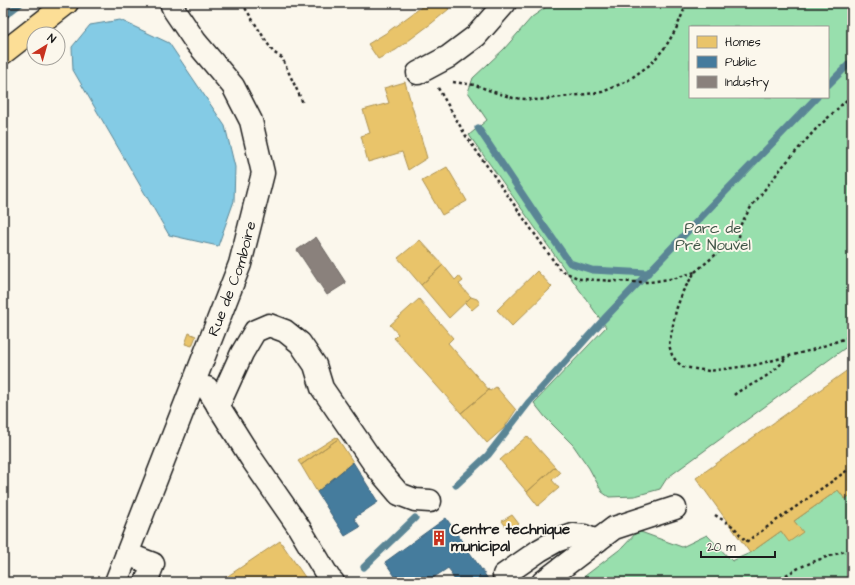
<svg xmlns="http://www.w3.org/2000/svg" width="855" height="585" font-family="'Architects Daughter',sans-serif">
  <rect width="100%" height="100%" fill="#fbf7ec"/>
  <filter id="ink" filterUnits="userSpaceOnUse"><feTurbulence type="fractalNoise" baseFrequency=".025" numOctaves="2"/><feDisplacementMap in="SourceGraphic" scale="8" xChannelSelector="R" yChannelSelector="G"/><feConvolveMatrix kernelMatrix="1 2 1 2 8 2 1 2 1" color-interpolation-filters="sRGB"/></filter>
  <g filter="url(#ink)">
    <path fill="#98dfad" stroke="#5a7e64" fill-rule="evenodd" d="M552,3H852V343L667,478L660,489L635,496L609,497L602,492L589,468L573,445L545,417L534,403L606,327L469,135L487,120L468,92L473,78L504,49L532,17ZM690,27H828V97H690Z
      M838,490L845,499L852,494V582H577L623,547L638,531L682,547L707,535L732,561L750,553L781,531L789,541L802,532L794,521Z"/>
    <path fill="#84cbe5" stroke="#5a8595" d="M120,20L169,43L225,126L235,167L234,201L218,246L169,235L73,70L72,47L90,25Z"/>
    <path fill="#e9c46a" stroke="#ac9253" d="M427,3H445L449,9L432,23L396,50L378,59L368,44L386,33Z
      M405,82L427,158L408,170L402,152L368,162L361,136L370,133L363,110L389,103L384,88Z
      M447,167L467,201L442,215L422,181Z
      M420,240L443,265L421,285L398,258Z
      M443,265L455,280L459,276L463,281L459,284L471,297L449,318L421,285Z
      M537,271L552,287L512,326L497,310Z
      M471,297L477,299L480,303L472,310L465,303Z
      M419,299L453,338L448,343L489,390L461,413L394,338L398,334L390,325Z
      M189,333L196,336L192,346L185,344Z
      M852,367V494L845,499L838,490L794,521L803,532L789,542L781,531L750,553L696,478Z
      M496,387L516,410L504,428L487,443L461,413L489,390L490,391Z
      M527,436L555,467L527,492L500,460Z
      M336,437L338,439L301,465L298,461Z
      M338,439L353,462L317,492L301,465Z
      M555,467L560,473L552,480L559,488L538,506L527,492Z
      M512,515L519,524L509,531L502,521Z
      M280,541L307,580L304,582H219Z"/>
    <path fill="#457b9d" stroke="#395e76" d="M353,462L378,502L354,518L360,527L345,536L317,492Z
      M446,518L490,582H456L451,574L452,573L448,568L427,582H399L385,562Z"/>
    <path fill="#8a817c" stroke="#69635f" d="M316,237L346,283L327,295L297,250Z"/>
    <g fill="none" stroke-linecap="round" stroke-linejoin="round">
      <path stroke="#5a8595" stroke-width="7" d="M3,17L21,3
        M828,85L852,61
        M478,128L539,219L570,263L592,270L648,273
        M456,485L488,455L529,402L604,319L725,192L817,97
        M364,567L415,518"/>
      <defs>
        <g id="minor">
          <path d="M418,73L448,57L476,36L505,3"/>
          <path d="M207,388L251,458L298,526L329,578L333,582"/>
          <path d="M218,406L242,353L255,331L269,325L285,331L300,343L315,365L322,388L377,468L399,494L415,500L430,501"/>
          <path d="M127,554L153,564L146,582"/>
          <path d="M504,575L540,550L556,541L573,535L584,536L597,541"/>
          <path id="s1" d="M116,582L240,264L263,173L251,121L233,86L195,41L174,10L171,3"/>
          <path d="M543,582L614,528L675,508"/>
        </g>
        <path id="major" d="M3,53L67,3"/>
      </defs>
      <use href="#minor" stroke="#1c1c1c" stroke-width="25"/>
      <use href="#major" stroke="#1c1c1c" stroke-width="25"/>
      <path stroke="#1c1c1c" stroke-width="2.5" stroke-dasharray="3 3" stroke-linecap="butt" d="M242,3L273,52L282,58L303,103
        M453,82L475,85L494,92L513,98L538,100L603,92L627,81L651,64L666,46L676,29L687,3
        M438,88L466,136L560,270L580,279L633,282H650L676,278L695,272L683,291L676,310L669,345L672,355L676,361L683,367L709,371L755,365L812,350L852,336
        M738,243L741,224L751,207L783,166L815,130L852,95
        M695,272L726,246C733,242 737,242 743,245
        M734,395C739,390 745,389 751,385C764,378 778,370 786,357
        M715,515L734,527L746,542L852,467
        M776,582C798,565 826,557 852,549"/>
      <use href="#minor" stroke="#fbf7ec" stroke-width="22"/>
      <use href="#major" stroke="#fcde96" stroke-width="22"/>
    </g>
  </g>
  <defs>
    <symbol id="building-bare" viewBox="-9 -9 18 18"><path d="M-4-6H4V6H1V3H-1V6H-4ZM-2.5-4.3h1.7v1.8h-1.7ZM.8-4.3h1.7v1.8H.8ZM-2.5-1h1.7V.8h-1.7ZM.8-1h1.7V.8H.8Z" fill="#c8321e" stroke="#fbf7ec" stroke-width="2.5" paint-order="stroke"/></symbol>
  </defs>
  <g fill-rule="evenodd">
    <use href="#building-bare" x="428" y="527" width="22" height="22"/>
  </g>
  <g text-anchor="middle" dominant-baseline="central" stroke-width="4" stroke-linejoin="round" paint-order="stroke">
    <g font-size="15" fill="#415648" stroke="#fbf7ec">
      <text x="713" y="228">Parc de<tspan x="713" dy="17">Pré Nouvel</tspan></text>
    </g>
    <g font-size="15" fill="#1c1c1c" stroke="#fbf7ec">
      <text stroke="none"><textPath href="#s1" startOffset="325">Rue de Comboire</textPath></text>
    </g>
    <g font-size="15" font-weight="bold" fill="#1c1c1c" stroke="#fbf7ec" text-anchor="start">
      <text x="451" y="529">Centre technique<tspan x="451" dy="17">municipal</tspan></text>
    </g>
  </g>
  <rect width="855" height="585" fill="none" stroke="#fbf7ec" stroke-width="16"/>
  <rect x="8" y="8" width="839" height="569" fill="none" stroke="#1c1c1c" stroke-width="1.5" filter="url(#ink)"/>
  <rect x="689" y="26" width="140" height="72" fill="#fbf7ec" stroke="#a29f99"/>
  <rect x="697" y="36" width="20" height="12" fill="#e9c46a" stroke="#a29f99"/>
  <text x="725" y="46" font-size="12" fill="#1c1c1c">Homes</text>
  <rect x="697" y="56" width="20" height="12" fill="#457b9d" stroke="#a29f99"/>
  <text x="725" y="66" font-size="12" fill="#1c1c1c">Public</text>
  <rect x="697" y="76" width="20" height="12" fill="#8a817c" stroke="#a29f99"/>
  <text x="725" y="86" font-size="12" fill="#1c1c1c">Industry</text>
  <g transform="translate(46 46) rotate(37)"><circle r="19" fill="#fbf7ec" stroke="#a29f99"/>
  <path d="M0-3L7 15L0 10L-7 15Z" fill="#c8321e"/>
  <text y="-6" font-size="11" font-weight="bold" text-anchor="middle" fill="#1c1c1c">N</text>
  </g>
  <path d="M701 551v6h74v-6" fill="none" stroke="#1c1c1c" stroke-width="2"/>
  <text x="707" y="551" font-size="12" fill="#1c1c1c" stroke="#fbf7ec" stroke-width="3" paint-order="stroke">20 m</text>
</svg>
